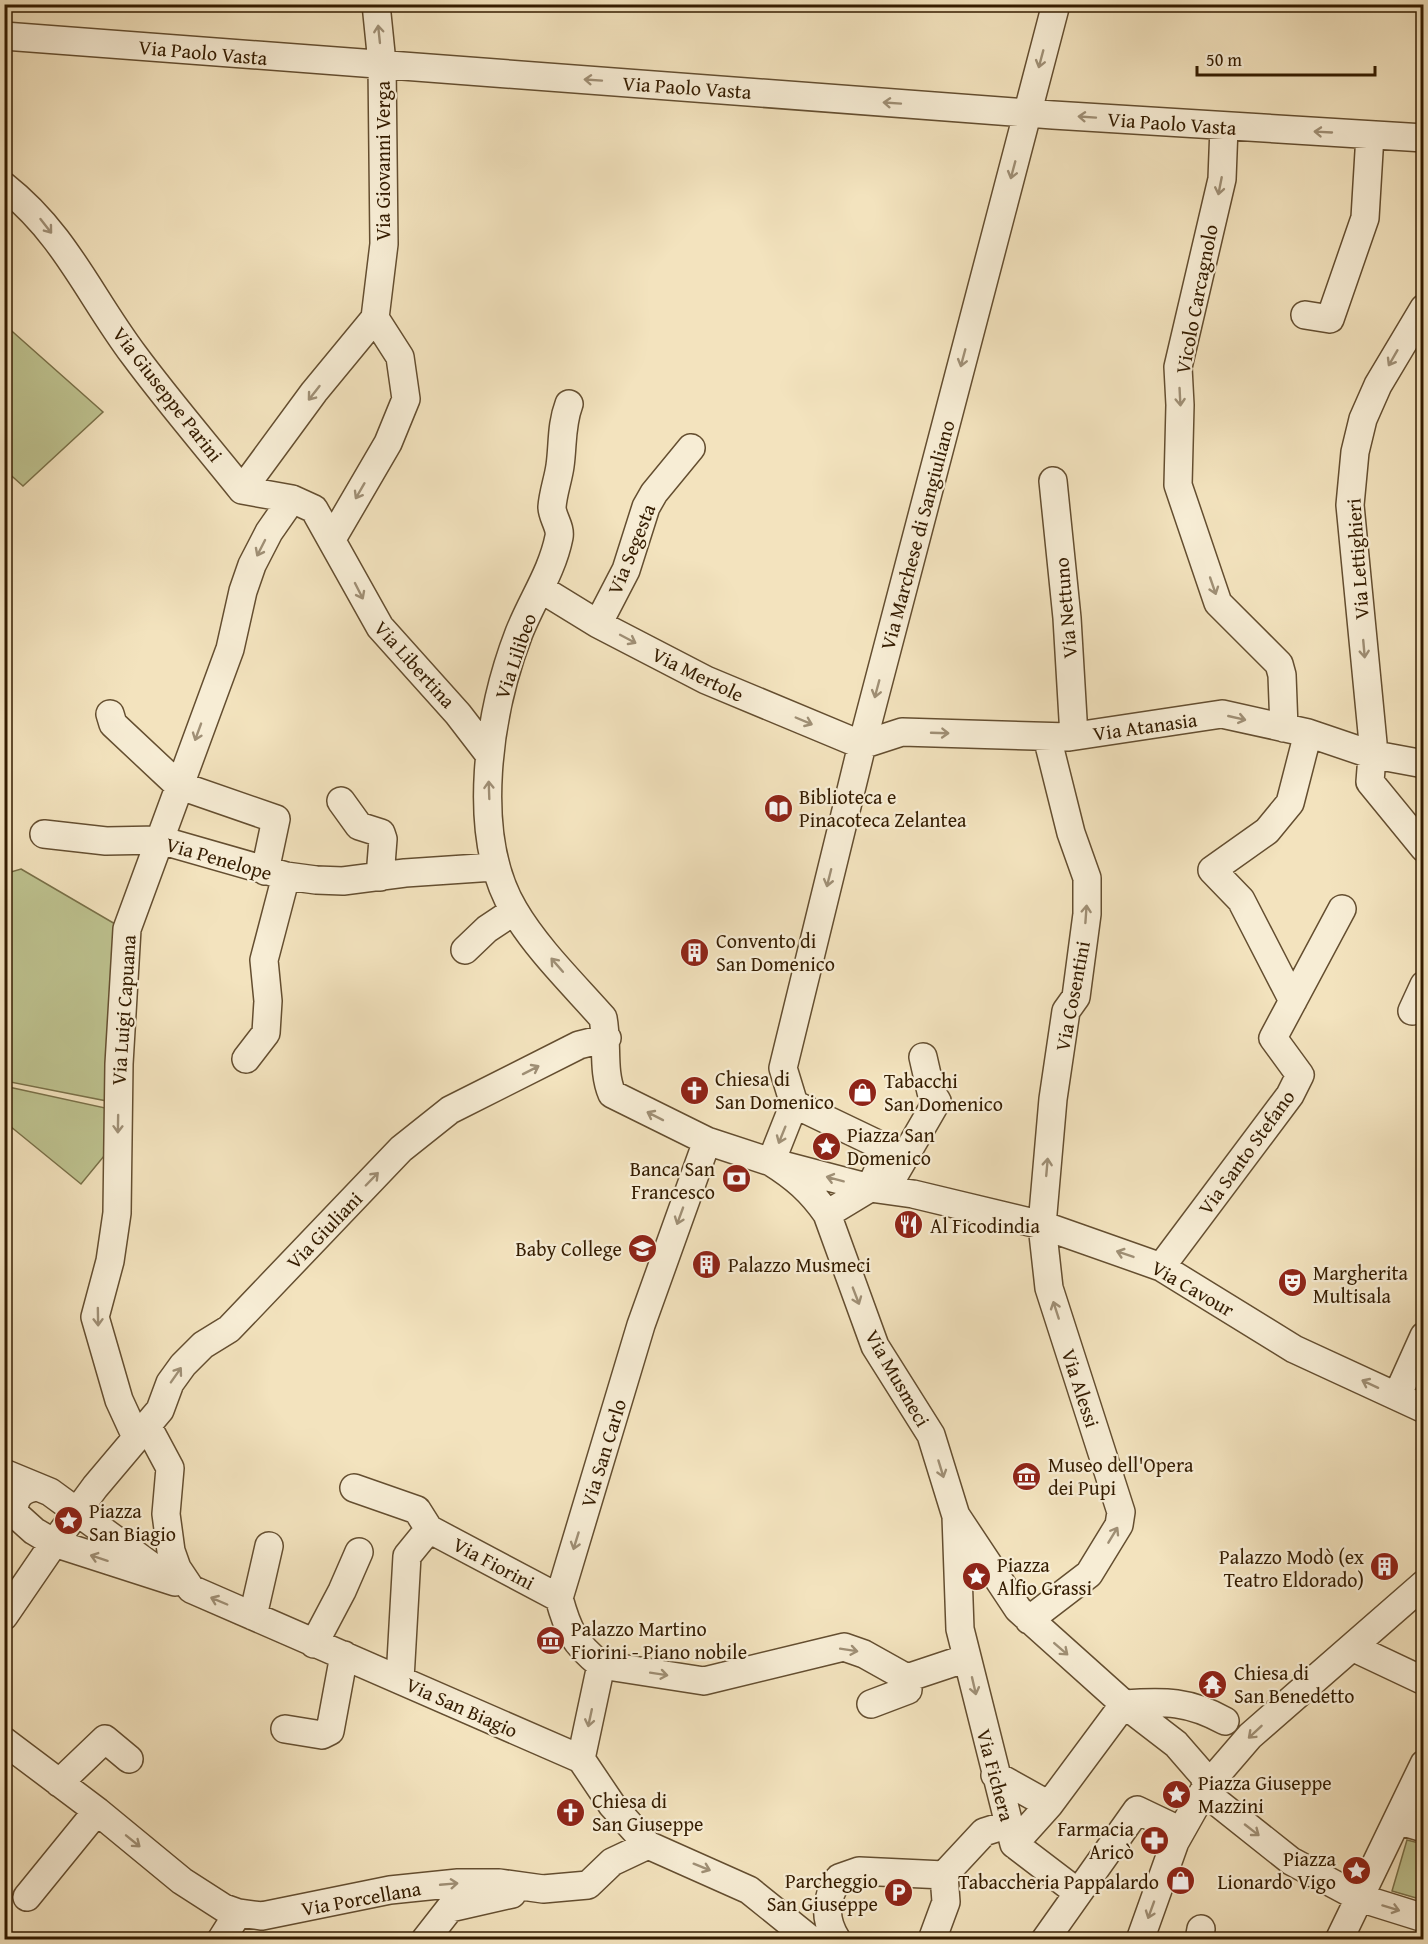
<svg xmlns="http://www.w3.org/2000/svg" width="1428" height="1944" font-family="'Gentium Book Plus',serif">
  <rect width="100%" height="100%" fill="#f3e3be"/>
  <filter id="stains"><feTurbulence type="fractalNoise" baseFrequency=".00333" numOctaves="4"/><feColorMatrix values="0 0 0 0 .2 0 0 0 0 .09 0 0 0 0 .02 0 0 0 .5 -.17"/></filter>
  <radialGradient id="worn" r=".72"><stop offset=".6" stop-color="#630" stop-opacity="0"/><stop offset="1" stop-color="#630" stop-opacity=".3"/></radialGradient>
  <path fill="#bec390" stroke="#797048" stroke-width="1.5" d="M5,325L103,412L23,486L5,470Z
    M21,869L122,928L112,1102L5,1081L4,874Z
    M4,1086L110,1109L109,1150L81,1184L5,1122Z
    M1407,1840L1423,1844V1900L1392,1891Z"/>
  <g fill="none" stroke-linecap="round" stroke-linejoin="round">
    <defs>
      <path id="minor" d="M1056,4L862,745L783,1068L794,1104L771,1162C795,1177 811,1191 827,1214L875,1346L931,1435L956,1516L960,1629L1014,1844L1077,1892
        M4,36L1053,115L1424,138
        M1224,127L1222,179L1178,367L1180,405L1178,485L1218,603L1279,664L1282,675L1284,728
        M4,186C65,234 89,295 134,355C168,401 206,445 242,490L292,499L314,509L380,627L458,714L488,753
        M1424,308L1378,385L1363,419L1355,452L1350,505L1373,743L1370,782L1424,848
        M1305,315L1330,319L1365,218L1370,135
        M569,404C561,425 563,445 560,466C558,480 553,493 552,507C552,517 561,527 559,537C552,572 532,600 519,633C489,711 469,834 514,910C536,948 574,985 603,1018C608,1043 602,1071 612,1094L707,1141L771,1162L870,1188L913,1194L1042,1225L1161,1267L1294,1349L1424,1409
        M1053,481L1067,618L1074,736
        M242,490L314,392L375,318L384,244L382,63L376,4
        M332,539L388,443L406,399L400,357L375,318
        M541,589L598,624L706,680L862,745L902,732L1069,737L1222,714L1308,733L1370,754L1424,764
        M598,624L626,570L646,507L654,493L691,448
        M110,714L113,724L178,785L276,819L265,871
        M341,801L359,826L381,833L383,839L380,877
        M44,834L106,841L160,840L286,876L316,880L343,881L405,873L494,867
        M465,950L487,929L514,911
        M1293,1001L1241,900L1212,870L1267,831L1290,803L1308,733
        M1412,1011L1424,985
        M246,1059L266,1033L268,1001L264,960L286,876
        M794,1104L888,1149L870,1188L827,1214
        M889,1184L937,1101L931,1092L923,1057
        M1161,1267L1290,1095L1300,1075L1273,1038L1342,909
        M1397,1396L1424,1336
        M147,1425L170,1468L166,1514L171,1551L177,1568L191,1589L581,1759
        M136,1437L119,1400L95,1317L110,1261L117,1213L119,1064L127,929L230,649L243,591L252,565L269,532L292,499
        M4,1473L50,1492L154,1568
        M354,1488L417,1510L429,1529L559,1598
        M957,1517L1018,1609L1124,1704L1176,1744L1203,1775L1213,1799L1291,1861L1360,1898L1424,1918
        M175,1582L54,1543L95,1487L160,1410L170,1383L183,1365L203,1345L229,1329L401,1149L450,1110L579,1045L607,1038
        M4,1616L54,1543L34,1531L14,1513C14,1497 21,1489 37,1487
        M253,1616L269,1546
        M1029,1620L1089,1574L1119,1525L1121,1512L1049,1288L1042,1225L1053,1099L1066,1011L1076,997L1087,914V878L1071,833L1047,737
        M314,1644L342,1591L359,1552
        M1352,1647L1424,1681
        M601,1665L704,1681L844,1647L864,1654L907,1678L967,1658
        M400,1679L407,1556L429,1529
        M871,1704L908,1690L907,1678
        M285,1729L322,1735L330,1731L344,1655
        M4,1741L97,1811L182,1881L224,1908L238,1913L262,1916L390,1890L458,1883H499L543,1889L588,1885L612,1862L648,1845
        M581,1759L601,1665C574,1643 568,1631 559,1598L641,1325L707,1141
        M581,1759L612,1805L648,1845L749,1890L811,1940
        M995,1775L1049,1805
        M59,1783L105,1739L129,1759
        M1397,1820L1424,1828
        M1014,1844L1049,1805L1124,1704C1165,1701 1189,1701 1225,1721
        M944,1875L984,1832L1009,1824
        M27,1897L97,1811
        M221,1940L238,1913
        M425,1940L450,1908L512,1894
        M837,1940C823,1918 825,1899 839,1878L859,1871L944,1875L946,1902L932,1940
        M1045,1940L1137,1810L1181,1831
        M1140,1940L1175,1842L1206,1787L1250,1736L1424,1584
        M1199,1940L1201,1929
        M1339,1940L1424,1764"/>
    </defs>
    <use href="#minor" stroke="#644e30" stroke-width="30"/>
    <use href="#minor" stroke="#f7edd5" stroke-width="27"/>
  </g>
  <defs><path id="oneway-shaft" d="M-6 0H5M1.5-3L5.5 0L1.5 3" fill="none" stroke-width="1.6" stroke-linecap="round" stroke-linejoin="round" transform="scale(1.5)"/></defs>
  <g stroke="#9f8f75">
    <use href="#oneway-shaft" transform="translate(379 34) rotate(-96)"/>
    <use href="#oneway-shaft" transform="translate(1041 59) rotate(105)"/>
    <use href="#oneway-shaft" transform="translate(593 80) rotate(-176)"/>
    <use href="#oneway-shaft" transform="translate(892 103) rotate(-176)"/>
    <use href="#oneway-shaft" transform="translate(1087 117) rotate(-176)"/>
    <use href="#oneway-shaft" transform="translate(1323 132) rotate(-177)"/>
    <use href="#oneway-shaft" transform="translate(1013 170) rotate(105)"/>
    <use href="#oneway-shaft" transform="translate(1220 186) rotate(101)"/>
    <use href="#oneway-shaft" transform="translate(46 226) rotate(52)"/>
    <use href="#oneway-shaft" transform="translate(963 358) rotate(105)"/>
    <use href="#oneway-shaft" transform="translate(1393 358) rotate(120)"/>
    <use href="#oneway-shaft" transform="translate(314 393) rotate(128)"/>
    <use href="#oneway-shaft" transform="translate(1180 397) rotate(87)"/>
    <use href="#oneway-shaft" transform="translate(360 491) rotate(120)"/>
    <use href="#oneway-shaft" transform="translate(261 548) rotate(117)"/>
    <use href="#oneway-shaft" transform="translate(1213 586) rotate(71)"/>
    <use href="#oneway-shaft" transform="translate(359 591) rotate(63)"/>
    <use href="#oneway-shaft" transform="translate(628 639) rotate(28)"/>
    <use href="#oneway-shaft" transform="translate(1364 649) rotate(85)"/>
    <use href="#oneway-shaft" transform="translate(877 689) rotate(105)"/>
    <use href="#oneway-shaft" transform="translate(1237 718) rotate(13)"/>
    <use href="#oneway-shaft" transform="translate(804 721) rotate(23)"/>
    <use href="#oneway-shaft" transform="translate(198 732) rotate(110)"/>
    <use href="#oneway-shaft" transform="translate(940 733) rotate(2)"/>
    <use href="#oneway-shaft" transform="translate(489 790) rotate(-92)"/>
    <use href="#oneway-shaft" transform="translate(829 878) rotate(104)"/>
    <use href="#oneway-shaft" transform="translate(1086 914) rotate(-86)"/>
    <use href="#oneway-shaft" transform="translate(557 965) rotate(-131)"/>
    <use href="#oneway-shaft" transform="translate(531 1070) rotate(-27)"/>
    <use href="#oneway-shaft" transform="translate(655 1116) rotate(-153)"/>
    <use href="#oneway-shaft" transform="translate(118 1124) rotate(91)"/>
    <use href="#oneway-shaft" transform="translate(782 1135) rotate(112)"/>
    <use href="#oneway-shaft" transform="translate(1047 1167) rotate(-85)"/>
    <use href="#oneway-shaft" transform="translate(372 1179) rotate(-46)"/>
    <use href="#oneway-shaft" transform="translate(835 1179) rotate(-165)"/>
    <use href="#oneway-shaft" transform="translate(680 1216) rotate(110)"/>
    <use href="#oneway-shaft" transform="translate(1125 1254) rotate(-161)"/>
    <use href="#oneway-shaft" transform="translate(856 1296) rotate(69)"/>
    <use href="#oneway-shaft" transform="translate(1056 1310) rotate(-108)"/>
    <use href="#oneway-shaft" transform="translate(98 1317) rotate(89)"/>
    <use href="#oneway-shaft" transform="translate(176 1375) rotate(-55)"/>
    <use href="#oneway-shaft" transform="translate(1370 1384) rotate(-155)"/>
    <use href="#oneway-shaft" transform="translate(941 1469) rotate(73)"/>
    <use href="#oneway-shaft" transform="translate(1113 1535) rotate(-59)"/>
    <use href="#oneway-shaft" transform="translate(576 1541) rotate(107)"/>
    <use href="#oneway-shaft" transform="translate(99 1558) rotate(-162)"/>
    <use href="#oneway-shaft" transform="translate(219 1601) rotate(-157)"/>
    <use href="#oneway-shaft" transform="translate(1061 1649) rotate(41)"/>
    <use href="#oneway-shaft" transform="translate(849 1650) rotate(9)"/>
    <use href="#oneway-shaft" transform="translate(659 1674) rotate(9)"/>
    <use href="#oneway-shaft" transform="translate(974 1686) rotate(77)"/>
    <use href="#oneway-shaft" transform="translate(590 1718) rotate(102)"/>
    <use href="#oneway-shaft" transform="translate(1255 1732) rotate(137)"/>
    <use href="#oneway-shaft" transform="translate(1252 1830) rotate(38)"/>
    <use href="#oneway-shaft" transform="translate(133 1841) rotate(39)"/>
    <use href="#oneway-shaft" transform="translate(702 1867) rotate(22)"/>
    <use href="#oneway-shaft" transform="translate(449 1884) rotate(-5)"/>
    <use href="#oneway-shaft" transform="translate(1391 1908) rotate(17)"/>
    <use href="#oneway-shaft" transform="translate(1151 1910) rotate(110)"/>
  </g>
  <defs>
    <symbol id="library-disc" viewBox="-11 -11 22 22"><circle r="9.5" fill="#8f2418" stroke="#f7edd5"/><path d="M-6-4Q-3-5.5-.7-3.5V5Q-3 3-6 4ZM6-4Q3-5.5 .7-3.5V5Q3 3 6 4Z" fill="#fff"/></symbol>
    <symbol id="building-disc" viewBox="-11 -11 22 22"><circle r="9.5" fill="#8f2418" stroke="#f7edd5"/><path d="M-4-6H4V6H1V3H-1V6H-4ZM-2.5-4.3h1.7v1.8h-1.7ZM.8-4.3h1.7v1.8H.8ZM-2.5-1h1.7V.8h-1.7ZM.8-1h1.7V.8H.8Z" fill="#fff"/></symbol>
    <symbol id="church-disc" viewBox="-11 -11 22 22"><circle r="9.5" fill="#8f2418" stroke="#f7edd5"/><path d="M-1.2-6h2.4v3.5h3.3v2.4h-3.3V6h-2.4V-.1h-3.3v-2.4h3.3Z" fill="#fff"/></symbol>
    <symbol id="shop-disc" viewBox="-11 -11 22 22"><circle r="9.5" fill="#8f2418" stroke="#f7edd5"/><path d="M-5-2.5h2.3a2.7 3.5 0 0 1 5.4 0H5L5.5 6h-11ZM-1.5-2.5h3a1.5 2.3 0 0 0-3 0Z" fill="#fff"/></symbol>
    <symbol id="sight-disc" viewBox="-11 -11 22 22"><circle r="9.5" fill="#8f2418" stroke="#f7edd5"/><path d="M0-6L1.8-2.2L6-1.7L2.9 1.2L3.7 5.4L0 3.3L-3.7 5.4L-2.9 1.2L-6-1.7L-1.8-2.2Z" fill="#fff"/></symbol>
    <symbol id="bank-disc" viewBox="-11 -11 22 22"><circle r="9.5" fill="#8f2418" stroke="#f7edd5"/><path d="M-6-4H6V4H-6ZM0-2.3a2.3 2.3 0 1 0 0 4.6a2.3 2.3 0 1 0 0-4.6Z" fill="#fff"/></symbol>
    <symbol id="restaurant-disc" viewBox="-11 -11 22 22"><circle r="9.5" fill="#8f2418" stroke="#f7edd5"/><path d="M-5-6h1v4h1v-4h1v4h1v-4h1v5L-1.5 .5V6h-2V.5L-5-1ZM5-6V6H3V1.5H1.5Q1.5-4 5-6Z" fill="#fff"/></symbol>
    <symbol id="school-disc" viewBox="-11 -11 22 22"><circle r="9.5" fill="#8f2418" stroke="#f7edd5"/><path d="M0-5L7-2L0 1L-7-2ZM-4 1L0 2.5L4 1V4Q0 6-4 4Z" fill="#fff"/></symbol>
    <symbol id="theatre-disc" viewBox="-11 -11 22 22"><circle r="9.5" fill="#8f2418" stroke="#f7edd5"/><path d="M-5-5.5Q0-4 5-5.5V0Q5 5 0 6Q-5 5-5 0ZM-3.3-2.5H-1v1.5H-3.3ZM1-2.5H3.3v1.5H1ZM-2.8 1Q0 5.5 2.8 1Z" fill="#fff"/></symbol>
    <symbol id="museum-disc" viewBox="-11 -11 22 22"><circle r="9.5" fill="#8f2418" stroke="#f7edd5"/><path d="M0-6L6-3V-2H-6V-3ZM-5-1h2V3h-2ZM-1-1h2V3h-2ZM3-1h2V3H3ZM-6 4H6V6H-6Z" fill="#fff"/></symbol>
    <symbol id="temple-disc" viewBox="-11 -11 22 22"><circle r="9.5" fill="#8f2418" stroke="#f7edd5"/><path d="M0-6L5-2H3V0L6.5 2.5H4V6H1.5V3h-3V6H-4V2.5H-6.5L-3 0V-2H-5Z" fill="#fff"/></symbol>
    <symbol id="pharmacy-disc" viewBox="-11 -11 22 22"><circle r="9.5" fill="#8f2418" stroke="#f7edd5"/><path d="M-2-6h4v4h4v4h-4v4h-4v-4h-4v-4h4Z" fill="#fff"/></symbol>
    <symbol id="parking-disc" viewBox="-11 -11 22 22"><circle r="9.5" fill="#8f2418" stroke="#f7edd5"/><path d="M-3.5-5.5H1a3.5 3.5 0 0 1 0 7H-1V5.5H-3.5ZM-1-3.4V-.6H.8a1.4 1.4 0 0 0 0-2.8Z" fill="#fff"/></symbol>
  </defs>
  <g fill-rule="evenodd">
    <use href="#library-disc" x="762" y="792" width="33" height="33"/>
    <use href="#building-disc" x="678" y="936" width="33" height="33"/>
    <use href="#church-disc" x="678" y="1074" width="33" height="33"/>
    <use href="#shop-disc" x="846" y="1076" width="33" height="33"/>
    <use href="#sight-disc" x="810" y="1130" width="33" height="33"/>
    <use href="#bank-disc" x="720" y="1162" width="33" height="33"/>
    <use href="#restaurant-disc" x="892" y="1208" width="33" height="33"/>
    <use href="#school-disc" x="626" y="1232" width="33" height="33"/>
    <use href="#building-disc" x="690" y="1248" width="33" height="33"/>
    <use href="#theatre-disc" x="1276" y="1266" width="33" height="33"/>
    <use href="#museum-disc" x="1010" y="1460" width="33" height="33"/>
    <use href="#sight-disc" x="52" y="1504" width="33" height="33"/>
    <use href="#building-disc" x="1368" y="1550" width="33" height="33"/>
    <use href="#sight-disc" x="960" y="1560" width="33" height="33"/>
    <use href="#museum-disc" x="534" y="1624" width="33" height="33"/>
    <use href="#temple-disc" x="1196" y="1668" width="33" height="33"/>
    <use href="#sight-disc" x="1160" y="1778" width="33" height="33"/>
    <use href="#church-disc" x="554" y="1796" width="33" height="33"/>
    <use href="#pharmacy-disc" x="1138" y="1824" width="33" height="33"/>
    <use href="#sight-disc" x="1340" y="1854" width="33" height="33"/>
    <use href="#shop-disc" x="1164" y="1864" width="33" height="33"/>
    <use href="#parking-disc" x="882" y="1876" width="33" height="33"/>
  </g>
  <g text-anchor="middle" dominant-baseline="central" stroke-width="4.5" stroke-linejoin="round" paint-order="stroke">
    <g font-size="20" fill="#341c00" stroke="#f7edd5">
      <text transform="translate(203 52) rotate(5)">Via Paolo Vasta</text>
      <text transform="translate(687 87) rotate(4)">Via Paolo Vasta</text>
      <text transform="translate(1172 123) rotate(4)">Via Paolo Vasta</text>
      <text transform="translate(382 161) rotate(-90)">Via Giovanni Verga</text>
      <text transform="translate(1196 299) rotate(-79)">Vicolo Carcagnolo</text>
      <text transform="translate(168 394) rotate(52)">Via Giuseppe Parini</text>
      <text transform="translate(917 535) rotate(-75)">Via Marchese di Sangiuliano</text>
      <text transform="translate(631 549) rotate(-68)">Via Segesta</text>
      <text transform="translate(1357 559) rotate(-94)">Via Lettighieri</text>
      <text transform="translate(1065 608) rotate(-95)">Via Nettuno</text>
      <text transform="translate(515 656) rotate(-71)">Via Lilibeo</text>
      <text transform="translate(415 664) rotate(48)">Via Libertina</text>
      <text transform="translate(698 674) rotate(26)">Via Mertole</text>
      <text transform="translate(1145 726) rotate(-8)">Via Atanasia</text>
      <text transform="translate(219 858) rotate(16)">Via Penelope</text>
      <text transform="translate(1072 996) rotate(-79)">Via Cosentini</text>
      <text transform="translate(123 1010) rotate(-86)">Via Luigi Capuana</text>
      <text transform="translate(1246 1152) rotate(-54)">Via Santo Stefano</text>
      <text transform="translate(324 1230) rotate(-46)">Via Giuliani</text>
      <text transform="translate(1193 1288) rotate(30)">Via Cavour</text>
      <text transform="translate(898 1378) rotate(60)">Via Musmeci</text>
      <text transform="translate(1081 1388) rotate(72)">Via Alessi</text>
      <text transform="translate(603 1453) rotate(-73)">Via San Carlo</text>
      <text transform="translate(494 1563) rotate(28)">Via Fiorini</text>
      <text transform="translate(462 1707) rotate(24)">Via San Biagio</text>
      <text transform="translate(996 1775) rotate(75)">Via Fichera</text>
      <text transform="translate(361 1898) rotate(-10)">Via Porcellana</text>
    </g>
    <g font-size="20" fill="#341c00" stroke="#f7edd5" text-anchor="start">
      <text x="799" y="796">Biblioteca e<tspan x="799" dy="23">Pinacoteca Zelantea</tspan></text>
      <text x="716" y="940">Convento di<tspan x="716" dy="23">San Domenico</tspan></text>
      <text x="715" y="1078">Chiesa di<tspan x="715" dy="23">San Domenico</tspan></text>
      <text x="884" y="1080">Tabacchi<tspan x="884" dy="23">San Domenico</tspan></text>
      <text x="847" y="1134">Piazza San<tspan x="847" dy="23">Domenico</tspan></text>
      <text x="715" y="1168" text-anchor="end">Banca San<tspan x="715" dy="23">Francesco</tspan></text>
      <text x="930" y="1225">Al Ficodindia</text>
      <text x="622" y="1248" text-anchor="end">Baby College</text>
      <text x="728" y="1264">Palazzo Musmeci</text>
      <text x="1313" y="1272">Margherita<tspan x="1313" dy="23">Multisala</tspan></text>
      <text x="1048" y="1464">Museo dell'Opera<tspan x="1048" dy="23">dei Pupi</tspan></text>
      <text x="89" y="1510">Piazza<tspan x="89" dy="23">San Biagio</tspan></text>
      <text x="1364" y="1556" text-anchor="end">Palazzo Modò (ex<tspan x="1364" dy="23">Teatro Eldorado)</tspan></text>
      <text x="997" y="1564">Piazza<tspan x="997" dy="23">Alfio Grassi</tspan></text>
      <text x="571" y="1628">Palazzo Martino<tspan x="571" dy="23">Fiorini - Piano nobile</tspan></text>
      <text x="1234" y="1672">Chiesa di<tspan x="1234" dy="23">San Benedetto</tspan></text>
      <text x="1198" y="1782">Piazza Giuseppe<tspan x="1198" dy="23">Mazzini</tspan></text>
      <text x="592" y="1800">Chiesa di<tspan x="592" dy="23">San Giuseppe</tspan></text>
      <text x="1134" y="1828" text-anchor="end">Farmacia<tspan x="1134" dy="23">Aricò</tspan></text>
      <text x="1336" y="1858" text-anchor="end">Piazza<tspan x="1336" dy="23">Lionardo Vigo</tspan></text>
      <text x="878" y="1880" text-anchor="end">Parcheggio<tspan x="878" dy="23">San Giuseppe</tspan></text>
      <text x="1159" y="1881" text-anchor="end">Tabaccheria Pappalardo</text>
    </g>
  </g>
  <rect width="1428" height="1944" fill="none" stroke="#f3e3be" stroke-width="24"/>
  <rect x="6" y="6" width="1416" height="1932" fill="none" stroke="#341c00" stroke-width="3"/>
  <rect x="12" y="12" width="1404" height="1920" fill="none" stroke="#341c00" stroke-width="1.5"/>
  <path d="M1197 66v9h178v-9" fill="none" stroke="#341c00" stroke-width="3"/>
  <text x="1206" y="66" font-size="18" fill="#341c00" stroke="#f7edd5" stroke-width="4.5" paint-order="stroke">50 m</text>
  <rect width="100%" height="100%" filter="url(#stains)"/>
  <rect width="100%" height="100%" fill="url(#worn)"/>
</svg>
